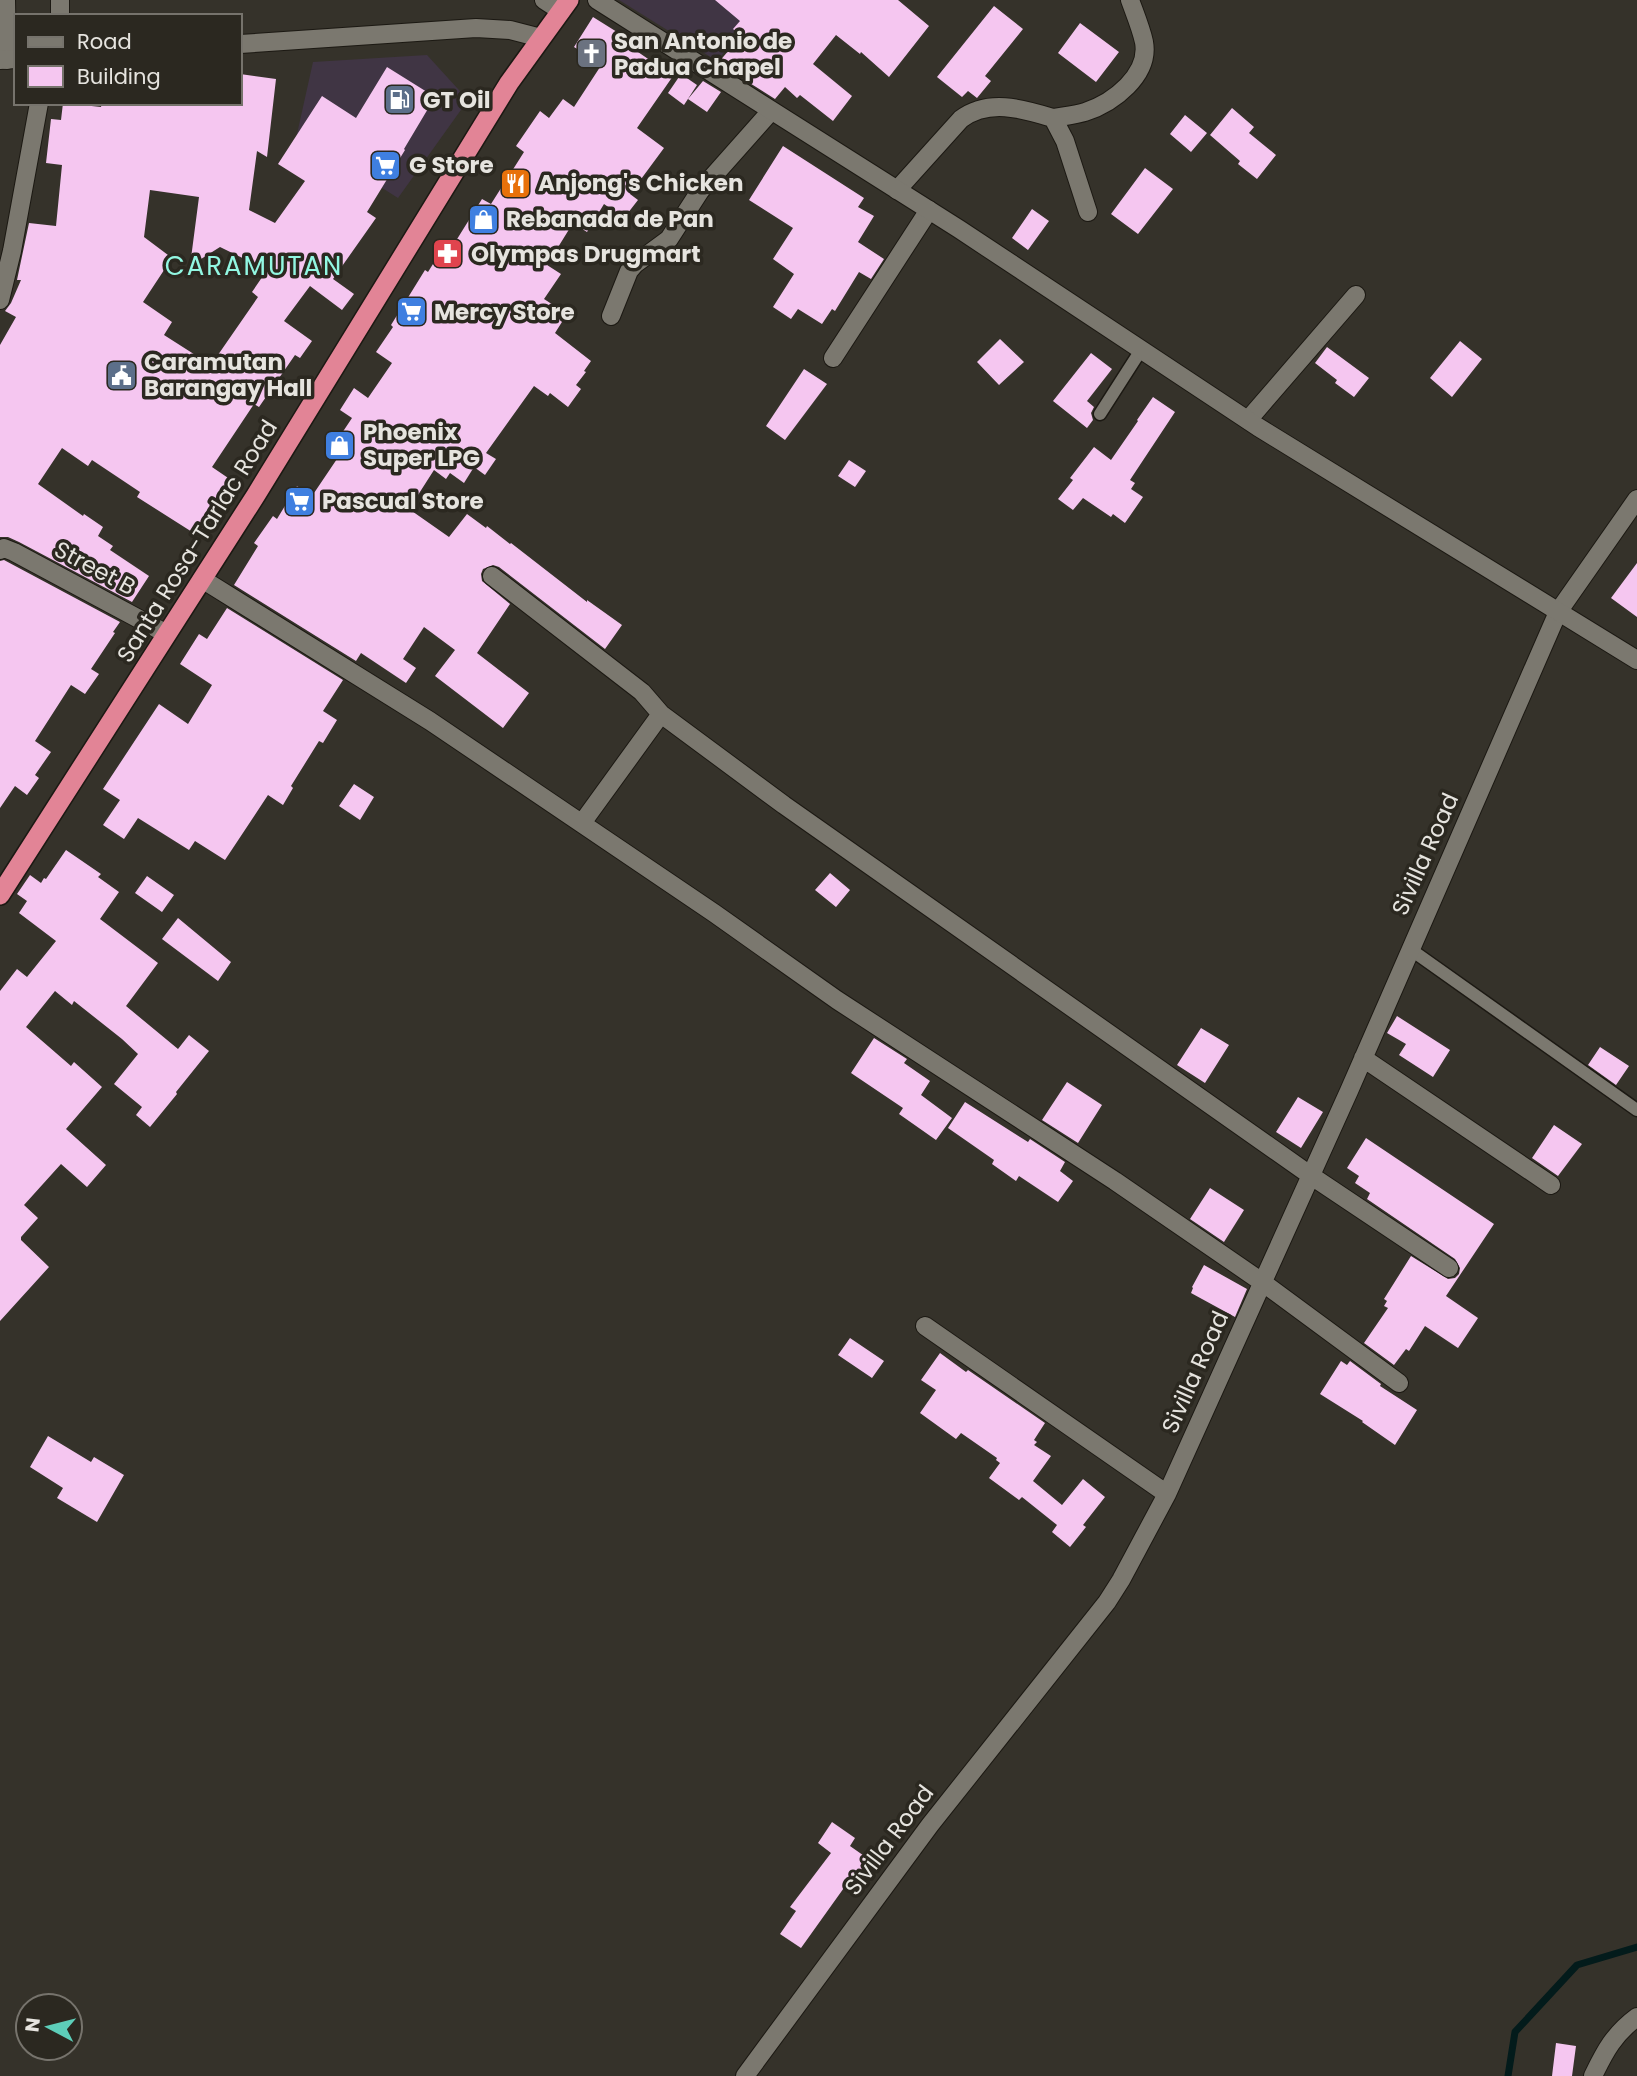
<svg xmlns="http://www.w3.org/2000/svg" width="1637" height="2076" font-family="Poppins,sans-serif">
  <rect width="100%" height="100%" fill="#35322a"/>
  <path fill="#403544" d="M619,0H740L757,13L717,61Z
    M427,55L468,100L398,198L297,134L313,62Z"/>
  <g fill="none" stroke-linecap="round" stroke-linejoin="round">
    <path stroke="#031b1b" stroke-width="7" d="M1508,2076L1515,2032L1577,1965L1637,1947"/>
  </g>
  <path fill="#f5c6f0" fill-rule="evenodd" d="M715,0H898L929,26L889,77L861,52L860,54L836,35L813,64L852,96L833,121L800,95L797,98L785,87L775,99L718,63L741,36L733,29L740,21Z
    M994,6L1023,29L985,76L991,81L977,98L968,91L962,97L937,77Z
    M593,17L641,47L638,52L673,76L637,128L664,148L630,194L638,200L624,218L604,204L587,232L573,223L547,265L561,274L544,299L567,314L555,333L591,361L584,371L586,372L576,385L581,389L568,407L550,393L548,396L534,386L486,453L496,459L485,475L474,467L464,483L450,473L446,479L434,470L409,509L449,537L467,514L486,528L487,526L510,544L511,543L587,602V600L622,625L605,649L499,567L493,565L483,569L481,574L482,581L510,604L477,653L529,693L503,728L435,676L455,650L424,627L403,659L416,668L406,683L361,653L356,661L234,585L258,546L254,543L273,516L277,519L297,486L312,496L341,453L332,448L352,418L340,410L354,388L368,398L392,363L376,352L393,327L391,325L425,270L428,272L448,240L454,244L482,199L491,204L524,152L516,146L540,111L549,118L563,99L574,107L602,64L574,47Z
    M1080,23L1119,52L1096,82L1058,53Z
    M387,67L435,97L404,149L405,150L367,212L376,218L333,279L354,294L342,310L310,286L284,321L312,341L300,358L295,355L259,407L254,404L212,467L234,482L200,537L137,497L140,492L92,460L88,466L62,448L38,484L83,516L84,514L103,527L98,536L113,546L110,550L149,576L132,602L19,542L8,537H0V345L16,317L5,311L11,303L21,280H17L29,223L56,226L62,165L46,163L51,119L61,120L63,103L101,107L102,103L137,106V103H240V74L276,79L267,157L257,151L249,210L275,223L305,181L278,164L322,96L356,118ZM150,190L199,197L190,266L220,247L267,270L252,292L258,297L211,365L164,335L172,322L143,302L172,258L144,237Z
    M681,74L697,85L684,105L668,93Z
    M703,81L721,92L707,112L688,99Z
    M1232,108L1254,127L1249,133L1276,155L1257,179L1238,164L1240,161L1210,135Z
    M1185,115L1207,133L1191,152L1170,134Z
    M783,146L864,198L858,207L874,216L858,242L884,259L871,279L859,272L835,311L832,309L822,324L798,309L791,319L773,307L794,274L773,259L793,228L749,200Z
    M1145,168L1173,189L1138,234L1111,214Z
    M1032,209L1049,221L1028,250L1012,238Z
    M1000,339L1024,362L999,385L977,362Z
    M1460,341L1482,359L1452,397L1430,378Z
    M1327,347L1369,378L1354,397L1335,383L1337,380L1315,363Z
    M1091,353L1112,369L1087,401L1094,407L1091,413L1093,420L1087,428L1053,401Z
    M804,369L827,384L785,440L766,426Z
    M1153,397L1175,412L1130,480L1135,483L1131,489L1143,497L1125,523L1113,514L1111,517L1083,498L1073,510L1058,499L1073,480L1070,478L1094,447L1111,460L1138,421L1137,420Z
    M849,460L866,471L855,487L838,476Z
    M4,560L120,622L113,632L115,633L91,669L99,674L85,694L71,685L35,741L51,752L35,775L39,778L27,795L15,786L0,808V561Z
    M1637,563V617L1611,598Z
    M227,608L343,680L323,711L337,720L323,743L319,741L291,786L293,788L283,805L268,795L225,860L195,841L189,850L138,818L124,839L103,825L120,800L103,789L159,704L188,724L212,685L180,664L199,634L207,639Z
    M354,784L374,797L360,820L339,806Z
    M66,850L101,874L98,877L119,892L100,919L158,963L126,1006L178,1049L189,1035L209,1051L176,1092L177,1094L150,1127L136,1115L142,1107L114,1084L138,1054L122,1039L74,1001L72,1005L55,991L26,1027L71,1066L74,1062L102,1087L66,1129L106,1165L87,1187L61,1164L24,1205L38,1218L21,1237V1240L49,1267L0,1321V991L17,969L27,977L56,941L19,913L27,901L17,894L30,875L41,883L44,878L46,879Z
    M830,873L850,890L836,907L815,890Z
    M147,876L174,895L162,912L135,893Z
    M178,918L231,962L218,981L162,939Z
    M1397,1016L1450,1050L1433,1077L1399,1055L1406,1044L1387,1033Z
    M1201,1028L1229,1045L1205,1083L1177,1065Z
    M874,1038L907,1059L904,1063L930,1081L921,1095L952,1118L936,1140L899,1114L903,1108L851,1073Z
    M1600,1047L1629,1066L1616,1085L1588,1065Z
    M1067,1082L1102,1105L1078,1143L1042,1120Z
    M1298,1097L1323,1112L1301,1148L1276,1132Z
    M965,1102L1028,1142L1030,1139L1065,1162L1060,1171L1073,1181L1058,1202L1019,1176L1016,1181L992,1164L994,1160L948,1128Z
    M1554,1125L1582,1144L1558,1176L1532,1158Z
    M1366,1138L1494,1224L1446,1296L1478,1318L1458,1348L1425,1326L1409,1351L1406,1349L1394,1365L1364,1343L1388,1308L1384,1306L1387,1301L1384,1299L1411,1256L1448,1279L1455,1278L1459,1274L1460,1268L1455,1259L1367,1199L1370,1193L1355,1183L1359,1176L1347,1168Z
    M1210,1188L1244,1210L1224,1242L1190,1219Z
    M1204,1265L1247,1289L1235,1317L1191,1293L1193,1288L1192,1287Z
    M850,1338L884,1361L872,1378L838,1355Z
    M940,1353L966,1372L968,1370L1045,1423L1034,1440L1037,1442L1034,1445L1051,1456L1033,1481L1062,1505L1083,1479L1105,1497L1083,1525L1086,1527L1070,1547L1052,1532L1057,1525L1022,1497L1019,1500L989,1478L1000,1463L996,1460L997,1458L961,1433L956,1439L920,1413L936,1390L921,1380Z
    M1341,1361L1347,1365L1350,1361L1381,1384L1380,1386L1417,1410L1395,1445L1362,1422L1363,1421L1320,1394Z
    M48,1436L91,1462L94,1457L124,1475L97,1522L57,1498L63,1488L30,1467Z
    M832,1822L855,1838L850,1846L877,1865L858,1894L846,1885L801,1948L780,1934L796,1911L790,1907L831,1853L818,1843Z
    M1556,2043L1576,2046L1572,2076H1552Z"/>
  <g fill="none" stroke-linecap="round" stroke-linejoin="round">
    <defs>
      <path id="service" d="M1100,414L1141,350
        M1410,949L1637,1110"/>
      <path id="minor" d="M6,0L7,60
        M60,0V16
        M544,0L561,11
        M1053,118C1064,116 1075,115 1085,112C1113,103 1150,75 1144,42C1141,28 1135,14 1130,0
        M897,190L961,119C989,98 1023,109 1053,118L1065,141L1088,212
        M0,300L12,251L39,103
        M611,316L629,271L635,264L669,239L700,191L771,111
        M833,358L929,210
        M1248,420L1356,295
        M0,550L4,548L14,552L167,634
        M492,576L642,692L661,714L582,823
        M202,579L430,721L714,913L837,1000L1115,1181L1262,1282L1399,1383
        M661,714L784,805L1310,1175L1449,1268
        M1363,1058L1551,1185
        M925,1326L1167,1494
        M745,2076L930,1825L1107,1602L1121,1580L1167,1494L1349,1091L1558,612L1637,499
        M1593,2076C1605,2051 1614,2034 1637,2017"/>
      <path id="tertiary" d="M597,0L959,229L1258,427L1637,660"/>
      <path id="secondary" d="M240,44L476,28L510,30L541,38
        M0,60L16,59"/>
      <path id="trunk" d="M0,895L256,495L509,83L569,0"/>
    </defs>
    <use href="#service" stroke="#1c1913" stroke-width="15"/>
    <use href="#minor" stroke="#1c1913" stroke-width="20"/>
    <use href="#tertiary" stroke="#1c1913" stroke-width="20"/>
    <use href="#secondary" stroke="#1c1913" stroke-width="20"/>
    <use href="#trunk" stroke="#1c1913" stroke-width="22"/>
    <use href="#service" stroke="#7b786f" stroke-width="12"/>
    <use href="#minor" stroke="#7b786f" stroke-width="18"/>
    <use href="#tertiary" stroke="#7b786f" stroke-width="18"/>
    <use href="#secondary" stroke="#7b786f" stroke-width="18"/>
    <use href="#trunk" stroke="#e28496" stroke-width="19"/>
  </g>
  <defs>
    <symbol id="church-square" viewBox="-11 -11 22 22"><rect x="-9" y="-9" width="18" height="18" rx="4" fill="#6b7280" stroke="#2b2820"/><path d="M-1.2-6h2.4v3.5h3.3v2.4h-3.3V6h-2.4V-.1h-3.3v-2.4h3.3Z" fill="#fff"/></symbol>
    <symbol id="fuel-square" viewBox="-11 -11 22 22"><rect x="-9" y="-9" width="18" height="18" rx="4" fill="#5c6f8a" stroke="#2b2820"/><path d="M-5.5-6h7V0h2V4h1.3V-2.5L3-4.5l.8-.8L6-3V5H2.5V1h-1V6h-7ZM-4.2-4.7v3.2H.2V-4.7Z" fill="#fff"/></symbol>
    <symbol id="supermarket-square" viewBox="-11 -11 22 22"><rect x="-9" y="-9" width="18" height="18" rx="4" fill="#3f7fe0" stroke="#2b2820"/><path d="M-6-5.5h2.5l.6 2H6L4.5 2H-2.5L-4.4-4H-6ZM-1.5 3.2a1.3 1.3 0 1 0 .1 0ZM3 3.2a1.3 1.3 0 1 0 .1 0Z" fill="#fff"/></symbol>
    <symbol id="restaurant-square" viewBox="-11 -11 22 22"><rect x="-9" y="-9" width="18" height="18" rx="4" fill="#e8710a" stroke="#2b2820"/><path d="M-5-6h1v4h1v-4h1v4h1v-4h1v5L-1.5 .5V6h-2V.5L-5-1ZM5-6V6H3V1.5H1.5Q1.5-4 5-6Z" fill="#fff"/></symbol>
    <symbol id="shop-square" viewBox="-11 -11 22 22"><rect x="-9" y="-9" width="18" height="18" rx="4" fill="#3f7fe0" stroke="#2b2820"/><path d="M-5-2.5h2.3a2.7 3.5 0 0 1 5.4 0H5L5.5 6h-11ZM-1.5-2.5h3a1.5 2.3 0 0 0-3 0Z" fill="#fff"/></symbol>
    <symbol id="pharmacy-square" viewBox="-11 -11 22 22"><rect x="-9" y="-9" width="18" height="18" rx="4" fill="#e0444e" stroke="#2b2820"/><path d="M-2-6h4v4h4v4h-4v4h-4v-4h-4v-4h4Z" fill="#fff"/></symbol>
    <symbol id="civic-square" viewBox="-11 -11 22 22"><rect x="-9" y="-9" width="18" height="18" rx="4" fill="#5c6f8a" stroke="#2b2820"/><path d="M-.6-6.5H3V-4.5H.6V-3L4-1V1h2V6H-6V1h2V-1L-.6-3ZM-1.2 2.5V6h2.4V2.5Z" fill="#fff"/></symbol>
  </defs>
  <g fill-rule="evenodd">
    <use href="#church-square" x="574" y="36" width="35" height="35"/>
    <use href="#fuel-square" x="382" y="82" width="35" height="35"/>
    <use href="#supermarket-square" x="368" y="148" width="35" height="35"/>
    <use href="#restaurant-square" x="498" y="166" width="35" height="35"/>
    <use href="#shop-square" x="466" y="202" width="35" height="35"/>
    <use href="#pharmacy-square" x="430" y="236" width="35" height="35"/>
    <use href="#supermarket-square" x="394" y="294" width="35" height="35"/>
    <use href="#civic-square" x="104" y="358" width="35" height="35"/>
    <use href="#shop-square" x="322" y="428" width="35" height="35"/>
    <use href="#supermarket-square" x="282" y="484" width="35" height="35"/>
  </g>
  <g text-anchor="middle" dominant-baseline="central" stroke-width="7" stroke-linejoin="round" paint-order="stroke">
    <g font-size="23" font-weight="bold" fill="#e6e4df" stroke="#2b2820" text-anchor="start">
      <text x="614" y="41">San Antonio de<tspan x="614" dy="26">Padua Chapel</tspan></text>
      <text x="423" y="100">GT Oil</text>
      <text x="409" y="165">G Store</text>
      <text x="538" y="183">Anjong's Chicken</text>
      <text x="506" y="219">Rebanada de Pan</text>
      <text x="471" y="254">Olympas Drugmart</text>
      <text x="434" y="312">Mercy Store</text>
      <text x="144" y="362">Caramutan<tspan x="144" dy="26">Barangay Hall</tspan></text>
      <text x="363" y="432">Phoenix<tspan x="363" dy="26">Super LPG</tspan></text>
      <text x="322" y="501">Pascual Store</text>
    </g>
    <g font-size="23" fill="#e6e4df" stroke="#2b2820">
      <text transform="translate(197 541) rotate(-58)">Santa Rosa-Tarlac Road</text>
      <text transform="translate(95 568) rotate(28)">Street B</text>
      <text transform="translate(1425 854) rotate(-66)">Sivilla Road</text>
      <text transform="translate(1195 1372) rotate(-66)">Sivilla Road</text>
      <text transform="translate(889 1840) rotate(-53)">Sivilla Road</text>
    </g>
    <g font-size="26" letter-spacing="2" fill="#92f7e2" stroke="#2b2820">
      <text x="254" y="266">CARAMUTAN</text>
    </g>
  </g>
  <rect x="14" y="14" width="228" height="91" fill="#2b2820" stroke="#76736c" stroke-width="2"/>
  <rect x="28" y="37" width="35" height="10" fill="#7b786f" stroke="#76736c" stroke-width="2"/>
  <text x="77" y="49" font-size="21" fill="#e6e4df">Road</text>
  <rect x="28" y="66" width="35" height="21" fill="#f5c6f0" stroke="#76736c" stroke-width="2"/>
  <text x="77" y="84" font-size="21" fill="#e6e4df">Building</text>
  <g transform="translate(49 2027) rotate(277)"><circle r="33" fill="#2b2820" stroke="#76736c" stroke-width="2"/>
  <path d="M0-5L12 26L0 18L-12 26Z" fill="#5dceb9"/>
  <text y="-10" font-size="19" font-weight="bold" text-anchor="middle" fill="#e6e4df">N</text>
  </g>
</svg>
